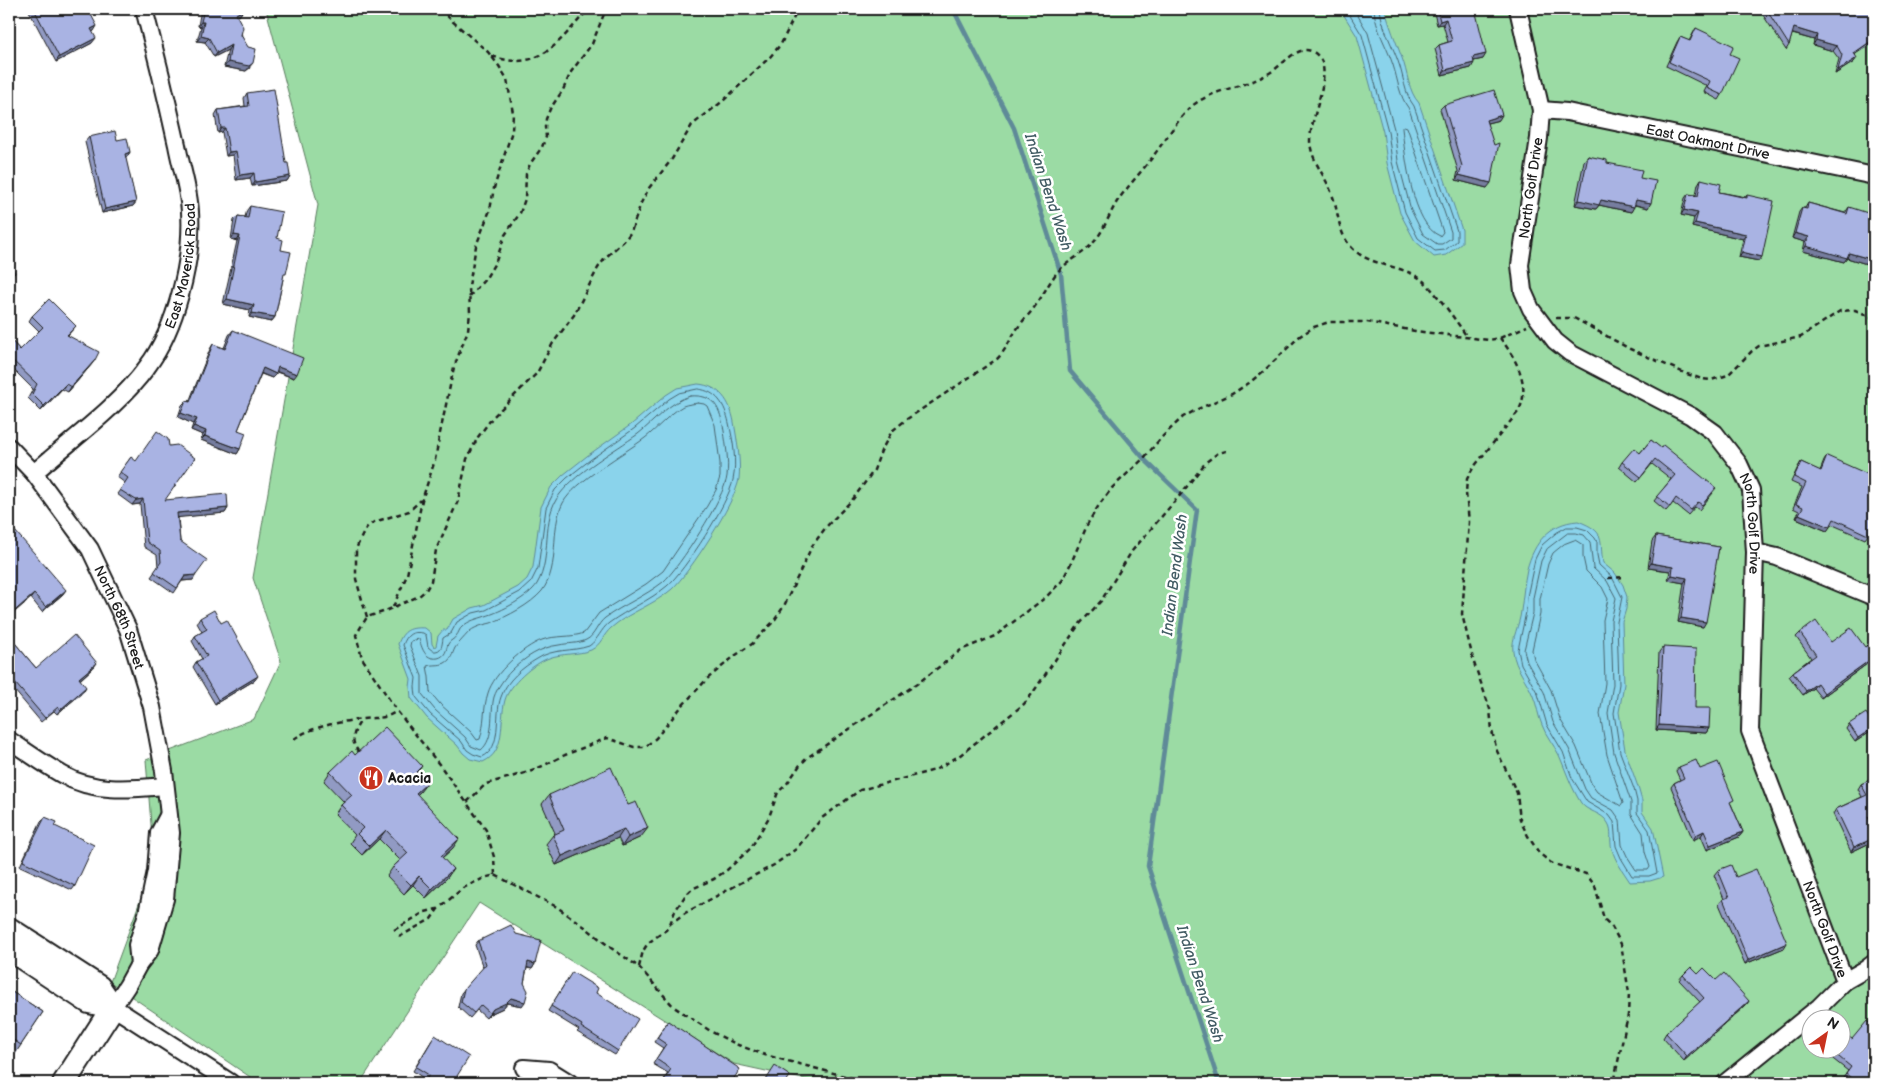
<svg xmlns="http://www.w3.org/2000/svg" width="1883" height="1092" font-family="'Balsamiq Sans',sans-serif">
  <rect width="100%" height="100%" fill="#fff"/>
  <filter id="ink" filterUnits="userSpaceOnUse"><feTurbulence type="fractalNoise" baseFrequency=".02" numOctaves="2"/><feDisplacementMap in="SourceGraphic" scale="10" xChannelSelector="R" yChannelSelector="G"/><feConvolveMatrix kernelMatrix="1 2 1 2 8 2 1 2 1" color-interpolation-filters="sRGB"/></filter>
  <g filter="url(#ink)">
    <path fill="#9bdba4" stroke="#5c7c60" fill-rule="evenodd" d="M266,9H1874V1083H821L734,1064L479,903L360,1083H259L110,982L154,863L146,760L254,719L281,661L253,578L318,205ZM1810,1020H1840V1050H1810Z"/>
    <path fill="#8ad3eb" stroke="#5e8a98" d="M1340,9H1385C1389,26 1396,41 1402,58C1408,73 1408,91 1419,103L1462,230V243L1446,255L1434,257L1415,241L1400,213L1387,163L1383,132L1357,36Z
      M698,384C720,386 730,401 734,422C737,440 741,461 739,479C735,503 690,572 672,589C654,605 629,612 611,628C603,635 601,645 591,650C578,655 562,653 549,658C534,663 509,685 505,700C499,722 507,751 483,762L470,759L463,753L457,745L427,718L411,698L410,687L411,679L398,644C403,630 410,627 425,628L431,633L432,644L434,647L436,646L438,636L443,630H447L453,619L472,608L484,605L518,587L527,579L533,567L541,507L551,487L563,475L587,456L632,424L666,395L677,388Z
      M1578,521C1607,532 1599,539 1603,563L1615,573L1623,585L1627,597L1626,609L1622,622L1624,684L1619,712L1625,750L1638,787L1642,801V812L1653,828L1663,877L1650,881L1630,882C1623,871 1615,861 1612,849C1609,840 1613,831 1608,823C1602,812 1587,812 1581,803C1571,787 1566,771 1559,755C1554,745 1546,736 1542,725C1538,716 1537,705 1533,696C1527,680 1515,669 1513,651C1511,639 1520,624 1521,611C1523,597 1524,583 1527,569C1534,543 1549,523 1578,521Z"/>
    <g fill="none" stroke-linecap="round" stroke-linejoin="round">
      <path stroke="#48656f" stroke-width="1" d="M1346,9L1362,35L1388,131L1392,162L1405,212L1418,238L1435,251L1445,250L1457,241V231L1414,106C1404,93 1404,77 1398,61C1392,44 1382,28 1380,9
        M1354,9L1368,33L1394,129L1398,161L1411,210L1423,234L1437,244H1442L1451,238V232L1409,109C1399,96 1398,80 1393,65C1387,46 1375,29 1374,9
        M1404,126L1407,127L1443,232L1440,236C1412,225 1405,155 1402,128Z
        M698,389C717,391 725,405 729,423C733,440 737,462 733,480C729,502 685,571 667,586C649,601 628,609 609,623C601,629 598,640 589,646C572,652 553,648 537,659C523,667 506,681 501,697C494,715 503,748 482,757L473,754L467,750L461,741L430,714L416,697L415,687L416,678L403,645C407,634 412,631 423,633L426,635L428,647L433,651C442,652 442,645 443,638L451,633L457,622L473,613L486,610L520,592L531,582L538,568L546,508L555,490L567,478L590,460L635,428L669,399L679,393Z
        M690,396C715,394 720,408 724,431C726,446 729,461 727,476C725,497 679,568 663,582C645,596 623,605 605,618C597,624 595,636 586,640C578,644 568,643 559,645C541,647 524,658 511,671C505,677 497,688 494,697C490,712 495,739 481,750L471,746L465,737L435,710L422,694V676L410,646L411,641L419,639C422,647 424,660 438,658C446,656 446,650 448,644C450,640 454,640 456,636C459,633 459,629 462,627C469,620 478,619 486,616C500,612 529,597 537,584C553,557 540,519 560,494C578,471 614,451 638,434C655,421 669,402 690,396Z
        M698,403L704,404L707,406L715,425L720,463V477L716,490L707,506L663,571L646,584L599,613L584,633C571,638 555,635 542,640C523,647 494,673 488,693C483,708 485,724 480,739L477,740L471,732L440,704L430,692L429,677L427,666C433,664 439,666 445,663C452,659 452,654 455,648C456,646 469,632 470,631C477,626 483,625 491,623C508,616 530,605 542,591C561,565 549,530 563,503C574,482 625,453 645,438C658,428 669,414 683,406C688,404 693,404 698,403Z
        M1567,527H1577L1587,530L1595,538L1597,542V555L1599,565L1612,577L1622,597L1617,622L1619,684L1614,713L1620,752L1634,789L1637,801V813L1649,830L1657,873L1649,876H1632L1621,858L1616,846L1614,822L1609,815L1587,802L1572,778L1563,752L1547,725L1538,694L1521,664L1518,650L1526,612L1527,597L1535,559L1542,545L1556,533Z
        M1568,533H1576L1584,535L1590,542L1593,568L1607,581L1616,598L1611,621L1613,684L1608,713L1614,753L1631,802V814L1643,833L1645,852L1650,867L1648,870H1636L1627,856L1622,845L1620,820L1613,810L1591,798L1585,789L1569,749L1553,722L1544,692L1527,662L1524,650L1533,613V598L1541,561L1547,549Z
        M1575,540L1583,545V557L1586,571L1602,587L1608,599L1603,620L1605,683L1600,714L1607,755L1623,803L1621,806L1597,792L1592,785L1576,746L1560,719L1551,690L1534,659L1532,650L1540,614V599L1548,564L1553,553L1564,544Z"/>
      <path stroke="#5e8a98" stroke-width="4.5" d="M953,9L1014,128L1061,274L1070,371L1146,461L1197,510L1148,866L1219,1083"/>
      <defs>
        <g id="street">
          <path id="s1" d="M1518,9L1541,110L1539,138L1520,265L1523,291L1531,309L1555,341L1570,353L1691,416L1715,433L1739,464L1751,490L1755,552L1750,731L1845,981L1819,1007L1725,1083"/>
          <path id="s2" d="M1541,110L1567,112L1874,176"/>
          <path id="s3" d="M9,447L34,473L90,549L128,629L152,707L164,771L171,833L165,899L150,950L139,964L127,986L113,1007L231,1083"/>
          <path id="s4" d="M34,473C72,439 117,408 147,367C176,329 193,260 190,212C189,190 181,167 177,145C167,100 156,54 144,9"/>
          <path d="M1755,552L1777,557L1874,597"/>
          <path d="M9,740C27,752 45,765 63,775C94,793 131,789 165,786"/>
          <path d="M139,964L137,945L147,914L156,871L159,833L168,816"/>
          <path d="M1845,981L1866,969L1874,963"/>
          <path d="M524,1068L549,1070L570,1083"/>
        </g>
        <path id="secondary" d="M9,929L99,987L113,1007
          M9,949L89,1002L113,1007
          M64,1083L113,1007"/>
      </defs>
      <use href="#street" stroke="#1c1c1c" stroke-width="20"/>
      <use href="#secondary" stroke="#1c1c1c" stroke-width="26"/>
      <path stroke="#1c1c1c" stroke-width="2.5" stroke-dasharray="5 4" stroke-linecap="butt" d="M492,56C541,74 560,39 589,9
        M469,297L486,278L496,261L505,235L520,213L525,199L526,174L530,164L542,147L546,137L545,127L546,119L550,109L563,90L571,72L592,44L606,9
        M1556,318H1574L1630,349L1687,374L1702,379L1711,380L1728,375L1752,351L1759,346L1801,337L1840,311L1855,310L1874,318
        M1500,338C1516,358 1532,387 1518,412L1473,468L1467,479L1466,493L1469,522L1462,614L1474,663L1490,709L1492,731L1497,751L1517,793L1520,820L1528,836L1539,853L1551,863L1586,874L1595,886L1604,919L1612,927L1621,944L1629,993L1628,1015L1616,1071L1615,1083
        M1608,578L1626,577
        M393,607L407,575L422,500L435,460L439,438L454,367L468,330L470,313L469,286L476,246L490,210L494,188L512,131L513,113L507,79L499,66L488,52L451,20L441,9
        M367,617L356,579V549L361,538L366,528L374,522L409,511L421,500
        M294,739C310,727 343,721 363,719C377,717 384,720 397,711
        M359,752C349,741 354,731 361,720
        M467,802L486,784L532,771L565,755L607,738L634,747H645L656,738L682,706L707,679L736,655L752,644L774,621L784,606L812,546L826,527L853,499L874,470L881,451L892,431L907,419L997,359C1008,348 1011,336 1020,325C1024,319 1029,315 1033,309C1041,299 1046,288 1053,278C1063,262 1081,257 1093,243C1104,231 1109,214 1118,200C1129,185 1143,170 1154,155C1166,139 1177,120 1192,106C1214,88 1246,88 1271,72C1285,63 1303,38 1319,57C1333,74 1310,118 1310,141C1311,162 1327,177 1333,197C1338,211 1338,227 1346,240C1363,268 1397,262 1421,279C1433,288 1458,323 1467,337
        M495,875L494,857L486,830L442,768L397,711L362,658L356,635L367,617L383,612L419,596L426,590L431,581L436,550L458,501L467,459L478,437L492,418L537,373L553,343L574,315L598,268L606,257L625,240L631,232L641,203L649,188L672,159L692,125L723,101L770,57L781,44L798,9
        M670,924L675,911L685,896L692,889L714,879L727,870L751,848L769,817L778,792L786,785L800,765L808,757L918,683L961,650L995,636L1046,597L1062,581L1072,561L1088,523L1099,505L1112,488L1144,458L1161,438L1183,417L1198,409L1232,394L1249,383L1265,370L1300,336L1314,327L1329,322H1367L1415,331L1489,340L1500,338L1527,326
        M394,930L425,912L437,909
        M399,937L431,919L438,909L463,888L484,878L495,875L557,907L585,927L611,948L639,967L674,1007L712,1032L738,1045L765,1055L871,1083
        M639,967L643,951L648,943L666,930L670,924L685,913L774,865L796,849L822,818L860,790L935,770L959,756L1024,704L1032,694L1078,626L1101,601L1132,551L1181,494L1206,462L1218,453L1227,451"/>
      <use href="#street" stroke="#fff" stroke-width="16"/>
      <use href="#secondary" stroke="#fff" stroke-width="22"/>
    </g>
    <path fill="#919ac3" stroke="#1c1c1c" d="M28,9H88L94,31L92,32V43L56,62Z
      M201,9H242L243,10L240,15L237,16L250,68L246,71L224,67L228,50L214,57L205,42L197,41L201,27L198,26Z
      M1433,9H1475L1483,59L1474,61L1471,68L1442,75L1435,49L1439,45L1448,42L1443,24L1437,25Z
      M1759,9H1874L1855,55L1854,62L1835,74L1839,59L1833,51L1813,45L1814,40L1792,34L1789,45L1786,50Z
      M1696,28L1730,54L1722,95L1719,100L1704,92L1707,86L1666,66L1677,42L1680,37L1689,41Z
      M247,93L286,163L290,176L287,181L252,186L250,178L236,180L233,155L226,156L222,132L218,133L215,115L218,110L245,106L244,98Z
      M1444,105L1499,120L1487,123V188L1456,180L1458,171L1440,109Z
      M89,137L117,140L130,152L127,157H125L136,202L133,206L102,213L85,142Z
      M1588,156L1607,163L1640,178L1648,208L1634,205L1631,212L1599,205L1596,209L1575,205L1584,161Z
      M1701,179L1719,192L1746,197L1747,195L1759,261L1739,257L1743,239L1692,227L1694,218L1681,215L1685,198L1688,194L1696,195L1698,184Z
      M1808,203L1845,213L1849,207L1874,260L1870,265L1847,258L1844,262L1803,251L1805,242L1792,238L1799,212L1802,208H1805Z
      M250,206L277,238L281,250L283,279L275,317L271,322L249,317L250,310L223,304L237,241L231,239L234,220L238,216L245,217L247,210Z
      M32,316L76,326L68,335L92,364L68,392L62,389L41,411L28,398L33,389L9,365V338L20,350L39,331L29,321Z
      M233,330L294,378L276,372L272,378L261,374L238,430L240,449L237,454L201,440L203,435L191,430L193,424L178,417L182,405L186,401L189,402L210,349L213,344L224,348L229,335Z
      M1651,440L1713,493L1699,510L1695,507L1688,515L1673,503L1666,511L1654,501L1671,479L1652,464L1637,482L1619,467L1622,462L1640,453Z
      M1827,456L1870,492L1868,535L1865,539L1831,524L1827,531L1796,518L1799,511L1793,508L1802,487L1791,482L1798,467L1801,462L1820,471L1824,461Z
      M131,457L165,500L228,508L225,513L178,517L180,541L193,580L182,581L174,593L151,577L158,567L157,555L144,547L140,504L132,505L117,494L125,483L117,477Z
      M9,524L63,594L42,612L31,598Z
      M1656,536L1719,547L1703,627L1678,622L1684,583L1668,580L1670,571L1648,568L1652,541Z
      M200,618L255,680L215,704L193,667L196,662L202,659L192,641L195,636L202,632L197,623Z
      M1800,633L1831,642L1865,647L1874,641V666L1871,661L1821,698L1813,688L1803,695L1789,676L1793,672L1811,658L1796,637Z
      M9,636L36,668L94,667L80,680L83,692L57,714L54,711L41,722L9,684Z
      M1663,647L1695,708L1709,728L1706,733L1656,730L1659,652Z
      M1849,724L1872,731L1855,742L1846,729Z
      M355,755L422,766L417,773L420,792L417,795L453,848L442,858L453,869L447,878L426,898L413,885L404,894L387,876L393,867L400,860L379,839L362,855L350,843L355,835L335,814L341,805L344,802L324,781L330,772Z
      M1679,767L1700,769L1731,804L1743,832L1739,837L1707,850L1701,836L1693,840L1671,787L1674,783L1680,780L1676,771Z
      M1874,778V818L1870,820L1874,830V841L1851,852L1833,814L1836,809L1862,797L1858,789L1861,784Z
      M549,795L628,805L641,837L622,846L618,838L556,865L546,844L553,835L555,833L542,804Z
      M45,817L55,826L75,886L72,890L20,866L41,821Z
      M1718,870L1736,877L1784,948L1745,964L1719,904L1723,899H1724L1714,875Z
      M516,934L535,964L532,969L527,968L524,983L522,1006L507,1003L503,1008L490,1014L486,1018L477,1010L470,1018L458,1007L461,993L483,968L475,945L478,941Z
      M1698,974L1716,980L1749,1001L1746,1005L1684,1061L1663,1038L1666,1033L1700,1002L1679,980L1683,975Z
      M569,977L596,993L618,1051L615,1055L577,1032L579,1030L548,1011Z
      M9,990L43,1012L15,1054L9,1050Z
      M668,1021L731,1083H662L668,1073L653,1064L663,1048L654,1042Z
      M432,1040L457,1076L426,1080L413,1071Z
      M1834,1050L1870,1083H1849L1843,1078L1848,1071L1829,1056Z"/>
    <path fill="#767d9f" stroke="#1c1c1c" d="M243,10L240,15L233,19L236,14Z
      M1446,19L1443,24L1437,25L1440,21Z
      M201,22H204L201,27L198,26Z
      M97,26L94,31L88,34L91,29Z
      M1794,28L1817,35L1814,40L1790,33Z
      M201,36L209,38L205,42L197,41Z
      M96,38L92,43L56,62L59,57Z
      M1874,39V42L1851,57L1854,53Z
      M1816,40L1837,46L1833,51L1813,45Z
      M231,45L228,50L214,57L217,53Z
      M1486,54L1483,59L1469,62L1473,57Z
      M1857,58L1854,62L1835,74L1838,70Z
      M228,62L253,63L246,71L224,67Z
      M1474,63L1471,68L1442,75L1445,70Z
      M1502,115L1499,120L1483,124L1486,120Z
      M221,128H225L222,132L218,133Z
      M236,151L233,155L226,156L229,152Z
      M130,152L127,157L121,158L125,154Z
      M254,173L250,178L236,180L240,175Z
      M1459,175L1491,183L1487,188L1456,180Z
      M290,176L287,181L252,186L255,182Z
      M1579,200H1601L1634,207L1631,212L1599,205L1596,209L1575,205Z
      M1636,200L1651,203L1648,208L1632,204Z
      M136,202L133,206L102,213L105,209Z
      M1684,210L1698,213L1694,218L1681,215Z
      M1695,223L1746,234L1743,239L1692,227Z
      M1795,233L1809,237L1805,242L1792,238Z
      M234,235L240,236L237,241L231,239Z
      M1806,246L1849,253L1874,260L1870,265L1847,258L1844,262L1803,251Z
      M1742,252L1762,257L1759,261L1739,257Z
      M15,273L11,277L9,278V275Z
      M227,299L254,305L250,310L223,304Z
      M252,313L275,317L271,322L249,317Z
      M95,360L92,364L68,392L71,387Z
      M278,367L297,374L294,378L275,371Z
      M263,368L276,374L272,378L260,373Z
      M66,384L62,389L41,411L44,406Z
      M181,413L197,419L193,424L178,417Z
      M194,426L206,431L203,435L191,430Z
      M205,436L240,449L237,454L201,440Z
      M143,499L140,504L132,505L136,500Z
      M228,508L225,513L174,518L177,513Z
      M1799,514L1830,527L1827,531L1796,518Z
      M1651,563L1673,567L1670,571L1648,568Z
      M196,575L193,580L182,581L185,576Z
      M1672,575L1687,578L1684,583L1668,580Z
      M66,590L63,594L42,612L46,607Z
      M34,594L31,598L9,617V616Z
      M1681,618L1706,622L1703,627L1678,622Z
      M1874,657L1871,661L1821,698L1824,693Z
      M97,663L94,667L76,683L79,678Z
      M258,676L255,680L215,704L218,700Z
      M1817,683L1813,688L1803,695L1806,691Z
      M86,687L83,692L57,714L60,710Z
      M1659,725L1709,728L1706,733L1656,730Z
      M1874,727L1872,731L1855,742L1858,738Z
      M427,783L420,792L409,802L416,793Z
      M1874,815V818L1865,822L1868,817Z
      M648,828L641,837L622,846L628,837Z
      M624,829L618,838L556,865L562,856Z
      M386,830L379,839L362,855L369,846Z
      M1704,831L1701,836L1693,840L1696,835Z
      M1743,832L1739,837L1707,850L1710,845Z
      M1874,838V841L1851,852L1854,847Z
      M459,839L453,848L434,865L441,856Z
      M453,869L447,878L426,898L432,889Z
      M419,876L413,885L404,894L411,885Z
      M1787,943L1784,948L1745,964L1748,960Z
      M528,962L535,964L532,969L525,967Z
      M511,998L525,1002L522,1006L507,1003L503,1008L490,1014L486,1018L493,1009Z
      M1749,1001L1746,1005L1684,1061L1687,1056Z"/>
    <path fill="#a9b3e3" stroke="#1c1c1c" d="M34,9H88L97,26L91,29L96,38L59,57Z
      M204,9H242L243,10L236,14L243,27L241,35L248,47L256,49L253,63L249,66L228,62L231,45L217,53L209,38L201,36L204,22H201Z
      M1437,9H1475L1486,54L1473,57L1474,63L1445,70L1439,45L1452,41L1446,19L1440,21Z
      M1766,9H1874V39L1854,53L1857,58L1838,70L1842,55L1837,46L1816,40L1817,35L1794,28L1789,45Z
      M1696,28L1734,46L1730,54L1739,58L1722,95L1707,88L1710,81L1669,62L1680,37L1690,41Z
      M274,89L286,163H288L290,176L255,182L254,173L240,175L236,151L229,152L225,128H221L218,110L249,106L247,93Z
      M1494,90L1502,115L1486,120L1494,145L1499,143L1491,183L1459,175L1462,166L1444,105Z
      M115,131L117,140L127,138L130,152L125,154L136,202L105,209L89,137Z
      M1588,156L1607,160V163L1642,170L1640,178L1656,181L1651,203L1636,200L1634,207L1601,200L1599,205L1579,200Z
      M1701,179L1721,184L1719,192L1747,198V195L1774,201L1762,257L1742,252L1746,234L1695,223L1698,213L1684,210L1688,194L1698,196Z
      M1808,203L1847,214L1849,207L1874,215V260L1849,253L1847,258L1806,246L1809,237L1795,233L1802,208L1807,209Z
      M250,206L282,212L277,238L283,240L281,250L291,252L286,274H284L275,317L252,313L254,305L227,299L240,236L234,235L238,216L248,218Z
      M9,257L15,273L9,275Z
      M49,299L76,326L67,335L99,352L95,360L71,387L66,384L44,406L32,394L37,384L9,357V338L20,350L43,327L32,316Z
      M233,330L303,358L297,374L278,367L276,374L263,368L238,430L246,433L240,449L205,436L206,431L194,426L197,419L181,413L186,401L190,402L213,344L225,349Z
      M157,431L168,439L169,446L177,445L195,458L165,500L227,494L228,508L177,513L180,541L207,560L196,575L185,576L177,588L154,572L161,562L160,551L147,542L143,499L136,500L120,490L128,478L120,472L131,457L136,461Z
      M1651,440L1661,448L1663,445L1716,488L1702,505L1698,502L1691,510L1676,498L1670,507L1657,496L1675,475L1655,459L1641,477L1622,462L1634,448L1640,453Z
      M1827,456L1874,477V483L1870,492L1874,494V520L1868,535L1834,519L1830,527L1799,514L1803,507L1796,504L1806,483L1794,477L1801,462L1821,471Z
      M9,524L66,590L46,607L34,594L9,616Z
      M1656,536L1719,547L1706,622L1681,618L1687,578L1672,575L1673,567L1651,563Z
      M214,610L221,623L227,620L258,676L218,700L196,662L207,656L195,636L207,629L200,618Z
      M1816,621L1831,642L1851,628L1865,647L1874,641V657L1824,693L1817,683L1806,691L1793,672L1816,655L1800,633Z
      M74,635L97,663L79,678L86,687L60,710L58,707L45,718L9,676V636L36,668Z
      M1663,647L1696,649L1695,708H1710L1709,728L1659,725Z
      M1866,713L1874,725V727L1858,738L1849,724Z
      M385,727L422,766L416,772L427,783L416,793L459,839L441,856L453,869L432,889L419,876L411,885L393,867L408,853L386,830L369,846L357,834L363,828L341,805L352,795L330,772L352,751L355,755Z
      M1696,760L1700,769L1718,762L1734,800L1730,802L1743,832L1710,845L1704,831L1696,835L1674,783L1684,778L1679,767Z
      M611,767L628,805L636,802L648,828L628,837L624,829L562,856L553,835L564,830L549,795Z
      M1874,778V815L1868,817L1874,830V838L1854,847L1836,809L1867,795L1861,784Z
      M45,817L57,822L55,826L94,845L75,886L23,861Z
      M1731,865L1736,877L1756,869L1787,943L1748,960L1723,899L1729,897L1718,870Z
      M511,925L516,934L541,940L535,964L528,962L524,983L528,991L525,1002L511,998L506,1003L493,1009L490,1013L481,1005L474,1013L461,1002L464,989L486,964L478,941Z
      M1691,967L1698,974L1704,968L1716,980L1724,973L1749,1001L1687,1056L1666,1033L1704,998L1683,975Z
      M572,972L598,988L596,993L638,1019L618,1051L581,1027L582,1025L551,1006Z
      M9,990L43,1012L21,1045L9,1037Z
      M1874,1018V1077L1869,1083H1858L1846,1074L1851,1067L1833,1052L1834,1050H1840V1042L1846,1035L1852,1039L1867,1021L1870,1024Z
      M668,1021L740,1069L731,1083H665L663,1082L671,1069L656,1059L666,1044L657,1038Z
      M435,1035L469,1057L457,1076L466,1082V1083H424L429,1075L416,1067Z
      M775,1066L790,1076L786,1082L787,1083H764Z
      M1795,1080L1798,1083H1791Z"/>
  </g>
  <defs>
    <symbol id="restaurant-disc" viewBox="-11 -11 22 22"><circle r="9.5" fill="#c8321e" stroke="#fff"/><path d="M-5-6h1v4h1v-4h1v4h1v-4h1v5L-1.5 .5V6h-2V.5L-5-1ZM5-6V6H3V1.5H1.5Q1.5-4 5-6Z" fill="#fff"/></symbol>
  </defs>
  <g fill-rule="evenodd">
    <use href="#restaurant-disc" x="357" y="764" width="28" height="28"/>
  </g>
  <g text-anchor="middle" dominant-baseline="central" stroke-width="5" stroke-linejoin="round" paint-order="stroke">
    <g font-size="14" fill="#1c1c1c" stroke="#fff">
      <text stroke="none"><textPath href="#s2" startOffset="170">East Oakmont Drive</textPath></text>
      <text transform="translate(1531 188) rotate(-82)">North Golf Drive</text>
      <text stroke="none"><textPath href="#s4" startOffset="264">East Maverick Road</textPath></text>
      <text stroke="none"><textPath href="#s1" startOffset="632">North Golf Drive</textPath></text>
      <text stroke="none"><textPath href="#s3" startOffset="205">North 68th Street</textPath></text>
      <text stroke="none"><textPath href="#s1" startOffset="1052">North Golf Drive</textPath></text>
    </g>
    <g font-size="14" font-weight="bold" fill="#1c1c1c" stroke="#fff" text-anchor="start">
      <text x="388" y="778">Acacia</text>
    </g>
    <g font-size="15" font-style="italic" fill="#425c64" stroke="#fff">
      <text transform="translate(1048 192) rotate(72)">Indian Bend Wash</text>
      <text transform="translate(1175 575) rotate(-83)">Indian Bend Wash</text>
      <text transform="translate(1200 984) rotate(72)">Indian Bend Wash</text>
    </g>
  </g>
  <rect width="1883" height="1092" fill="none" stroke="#fff" stroke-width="30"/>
  <rect x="15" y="15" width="1853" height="1062" fill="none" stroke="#1c1c1c" stroke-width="2" filter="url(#ink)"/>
  <g transform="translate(1826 1034) rotate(33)"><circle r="24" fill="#ffffff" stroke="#a4a4a4"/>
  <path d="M0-4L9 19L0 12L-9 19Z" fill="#c8321e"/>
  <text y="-8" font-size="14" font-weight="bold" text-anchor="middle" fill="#1c1c1c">N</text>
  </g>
</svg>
